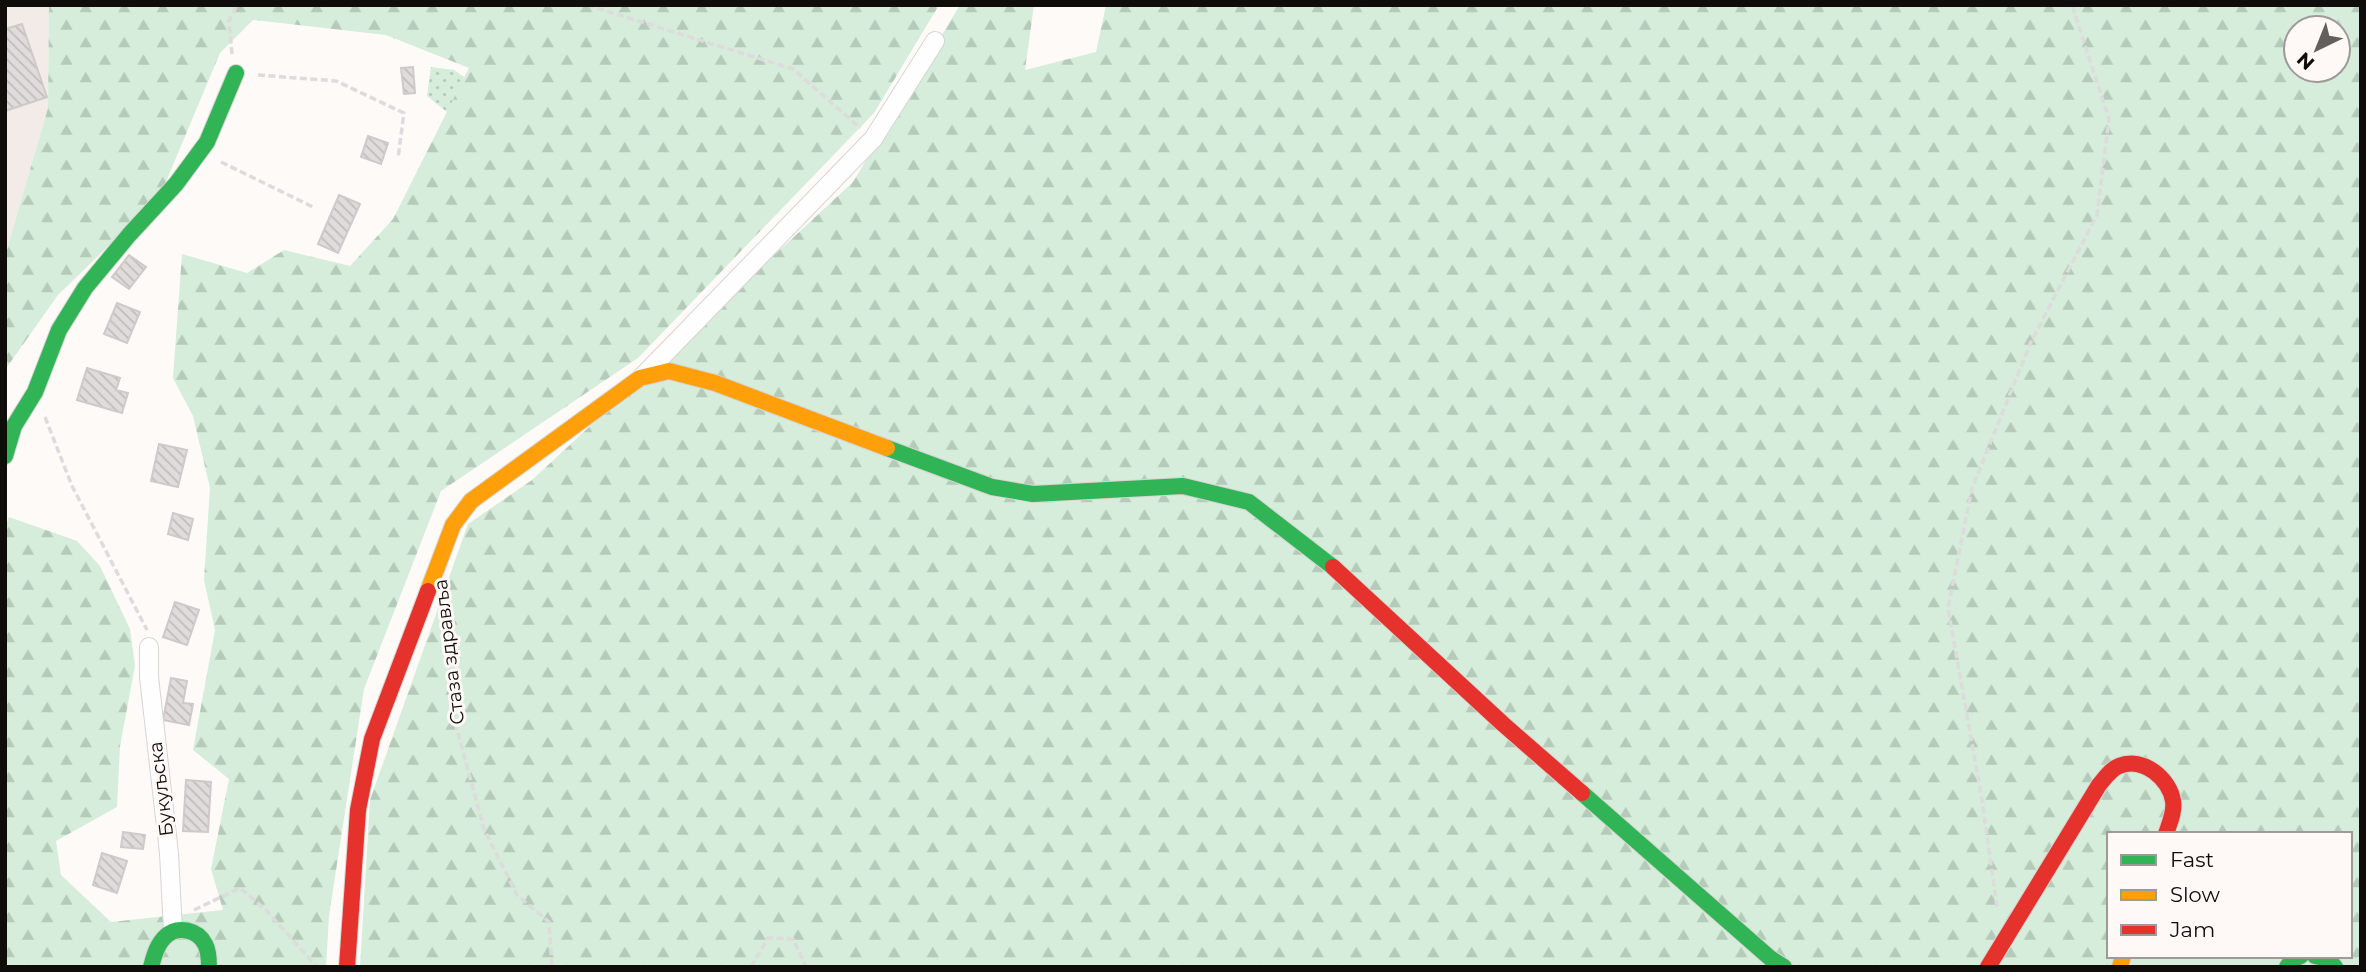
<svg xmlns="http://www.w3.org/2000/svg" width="2366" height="972" font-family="Montserrat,sans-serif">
  <defs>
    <pattern id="grass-dots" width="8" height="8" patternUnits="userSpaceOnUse" patternTransform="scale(1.75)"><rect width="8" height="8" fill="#d5edda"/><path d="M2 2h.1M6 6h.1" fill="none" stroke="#b6caba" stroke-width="1.8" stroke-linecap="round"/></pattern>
    <pattern id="forest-firs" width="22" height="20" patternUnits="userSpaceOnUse" patternTransform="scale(1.75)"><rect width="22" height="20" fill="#d5edda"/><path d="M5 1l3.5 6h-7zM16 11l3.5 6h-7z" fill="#b6caba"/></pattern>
    <pattern id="building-back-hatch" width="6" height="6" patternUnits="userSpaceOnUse" patternTransform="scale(1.75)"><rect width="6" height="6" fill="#e0dcdb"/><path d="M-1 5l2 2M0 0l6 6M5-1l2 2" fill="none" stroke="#bfbcbb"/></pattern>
  </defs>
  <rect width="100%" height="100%" fill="#fdfaf8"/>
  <path fill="#f3ebe7" d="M5,5H49L48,108L5,256Z"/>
  <path fill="url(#grass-dots)" d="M431,67L454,70L555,137L504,158L427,96Z"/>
  <path fill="url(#forest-firs)" fill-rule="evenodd" d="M49,5H939L874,113L638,358L441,491L364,689L329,916L326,967H5V528L9,517L77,541L100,566L130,629L135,666L120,746L117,807L56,841L61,875L111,922L223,910L211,869L229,779L193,750L215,630L204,580L210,488L193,416L173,378L182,254L247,273L284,250L350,266L393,219L469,68L386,35L253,20L220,53L160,196L58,295L5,370V256L48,108Z
    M960,5H1034L1025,70L1096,52L1106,5H2361V967H360L370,800L468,524L532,480L853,182ZM2296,28H2338V70H2296ZM2109,834H2350V956H2109Z"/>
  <path fill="url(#building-back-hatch)" stroke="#cecac9" stroke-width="2" d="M22,24L47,97L5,111V29Z
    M413,67L415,93L404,94L401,68Z
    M368,136L388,143L381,164L361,157Z
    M339,195L360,204L338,253L318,244Z
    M129,255L146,267L129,289L112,277Z
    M117,303L140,312L127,343L104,334Z
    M87,368L120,378L116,390L128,393L122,413L77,400Z
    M159,444L187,450L178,487L151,481Z
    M173,513L193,519L188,540L168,534Z
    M175,602L199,610L187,645L163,637Z
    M171,678L187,681L183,703L193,704L189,725L163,720Z
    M186,780L211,782L208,832L183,831Z
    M123,832L145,835L143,849L121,847Z
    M102,853L127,861L117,893L93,885Z"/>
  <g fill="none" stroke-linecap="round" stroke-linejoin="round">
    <defs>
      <path id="street" d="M642,377L873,139L935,41
        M149,647V677L169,853L173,931"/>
      <path id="fast" d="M887,448L992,487L1033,494L1183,486L1249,502L1333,567
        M5,456L14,426L35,392L59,330L85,288L129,235L176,184L207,142L236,73
        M1582,793L1770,958L1784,967
        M2315,956L2328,959L2335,967
        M151,967C154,956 157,944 166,936C178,925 198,930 205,944C209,951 209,960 209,967
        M2287,967L2292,960L2301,956"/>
      <path id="slow" d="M428,591L453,525L471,501L640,378L669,371L715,383L887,448
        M2120,967L2123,956"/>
      <path id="jam" d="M1333,567L1503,724L1582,793
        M347,967L358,810L372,739L428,591
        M1988,967L2099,785C2105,778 2111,769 2119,766C2143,756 2170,779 2173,801C2175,812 2169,824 2166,834"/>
    </defs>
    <use href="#street" stroke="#d7d4d2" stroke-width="20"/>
    <use href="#fast" stroke="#d7d4d2" stroke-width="18"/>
    <use href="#slow" stroke="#d7d4d2" stroke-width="18"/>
    <use href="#jam" stroke="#d7d4d2" stroke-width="18"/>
    <path stroke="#dddbdb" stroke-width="3.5" stroke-dasharray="7 3.5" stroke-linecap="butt" d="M587,5L793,69L860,128
      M232,54L229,21L237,5
      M258,75L336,81L404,113L398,158
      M221,162L313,207
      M45,417L72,486L147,630
      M446,608L454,662L453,715L484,829L517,895L549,922L552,967
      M1997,907L1982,800L1948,608L1972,488L2031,342L2097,215L2109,119L2072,5
      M194,910L240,888L266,910L317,967
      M751,967L768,938L793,939L806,967"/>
    <use href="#street" stroke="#fffefe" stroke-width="18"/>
    <use href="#fast" stroke="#30b455" stroke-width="16"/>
    <use href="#slow" stroke="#ff9f0a" stroke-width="16"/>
    <use href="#jam" stroke="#e5322d" stroke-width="16"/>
  </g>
  <g text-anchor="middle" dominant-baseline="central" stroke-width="6" stroke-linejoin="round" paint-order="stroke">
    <g font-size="19" fill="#100c0a" stroke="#fef9f7">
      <text transform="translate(449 652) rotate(-97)">Стаза здравља</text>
      <text transform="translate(161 789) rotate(-97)">Букуљска</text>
    </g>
  </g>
  <rect width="2366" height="972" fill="none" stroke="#100c0a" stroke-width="14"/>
  <rect x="2107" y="832" width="245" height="126" fill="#fef9f7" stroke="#9f9a98" stroke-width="2"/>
  <rect x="2121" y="855" width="35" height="10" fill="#30b455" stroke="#9f9a98" stroke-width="2"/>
  <text x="2170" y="867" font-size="21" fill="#100c0a">Fast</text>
  <rect x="2121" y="890" width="35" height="10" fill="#ff9f0a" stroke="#9f9a98" stroke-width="2"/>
  <text x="2170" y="902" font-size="21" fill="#100c0a">Slow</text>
  <rect x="2121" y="925" width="35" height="10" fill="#e5322d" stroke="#9f9a98" stroke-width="2"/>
  <text x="2170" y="937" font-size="21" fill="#100c0a">Jam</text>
  <g transform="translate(2317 49) rotate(223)"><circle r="33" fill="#fef9f7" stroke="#9f9a98" stroke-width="2"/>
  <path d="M0-5L12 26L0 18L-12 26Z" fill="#635f5d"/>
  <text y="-10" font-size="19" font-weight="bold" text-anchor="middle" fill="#100c0a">N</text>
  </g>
</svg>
